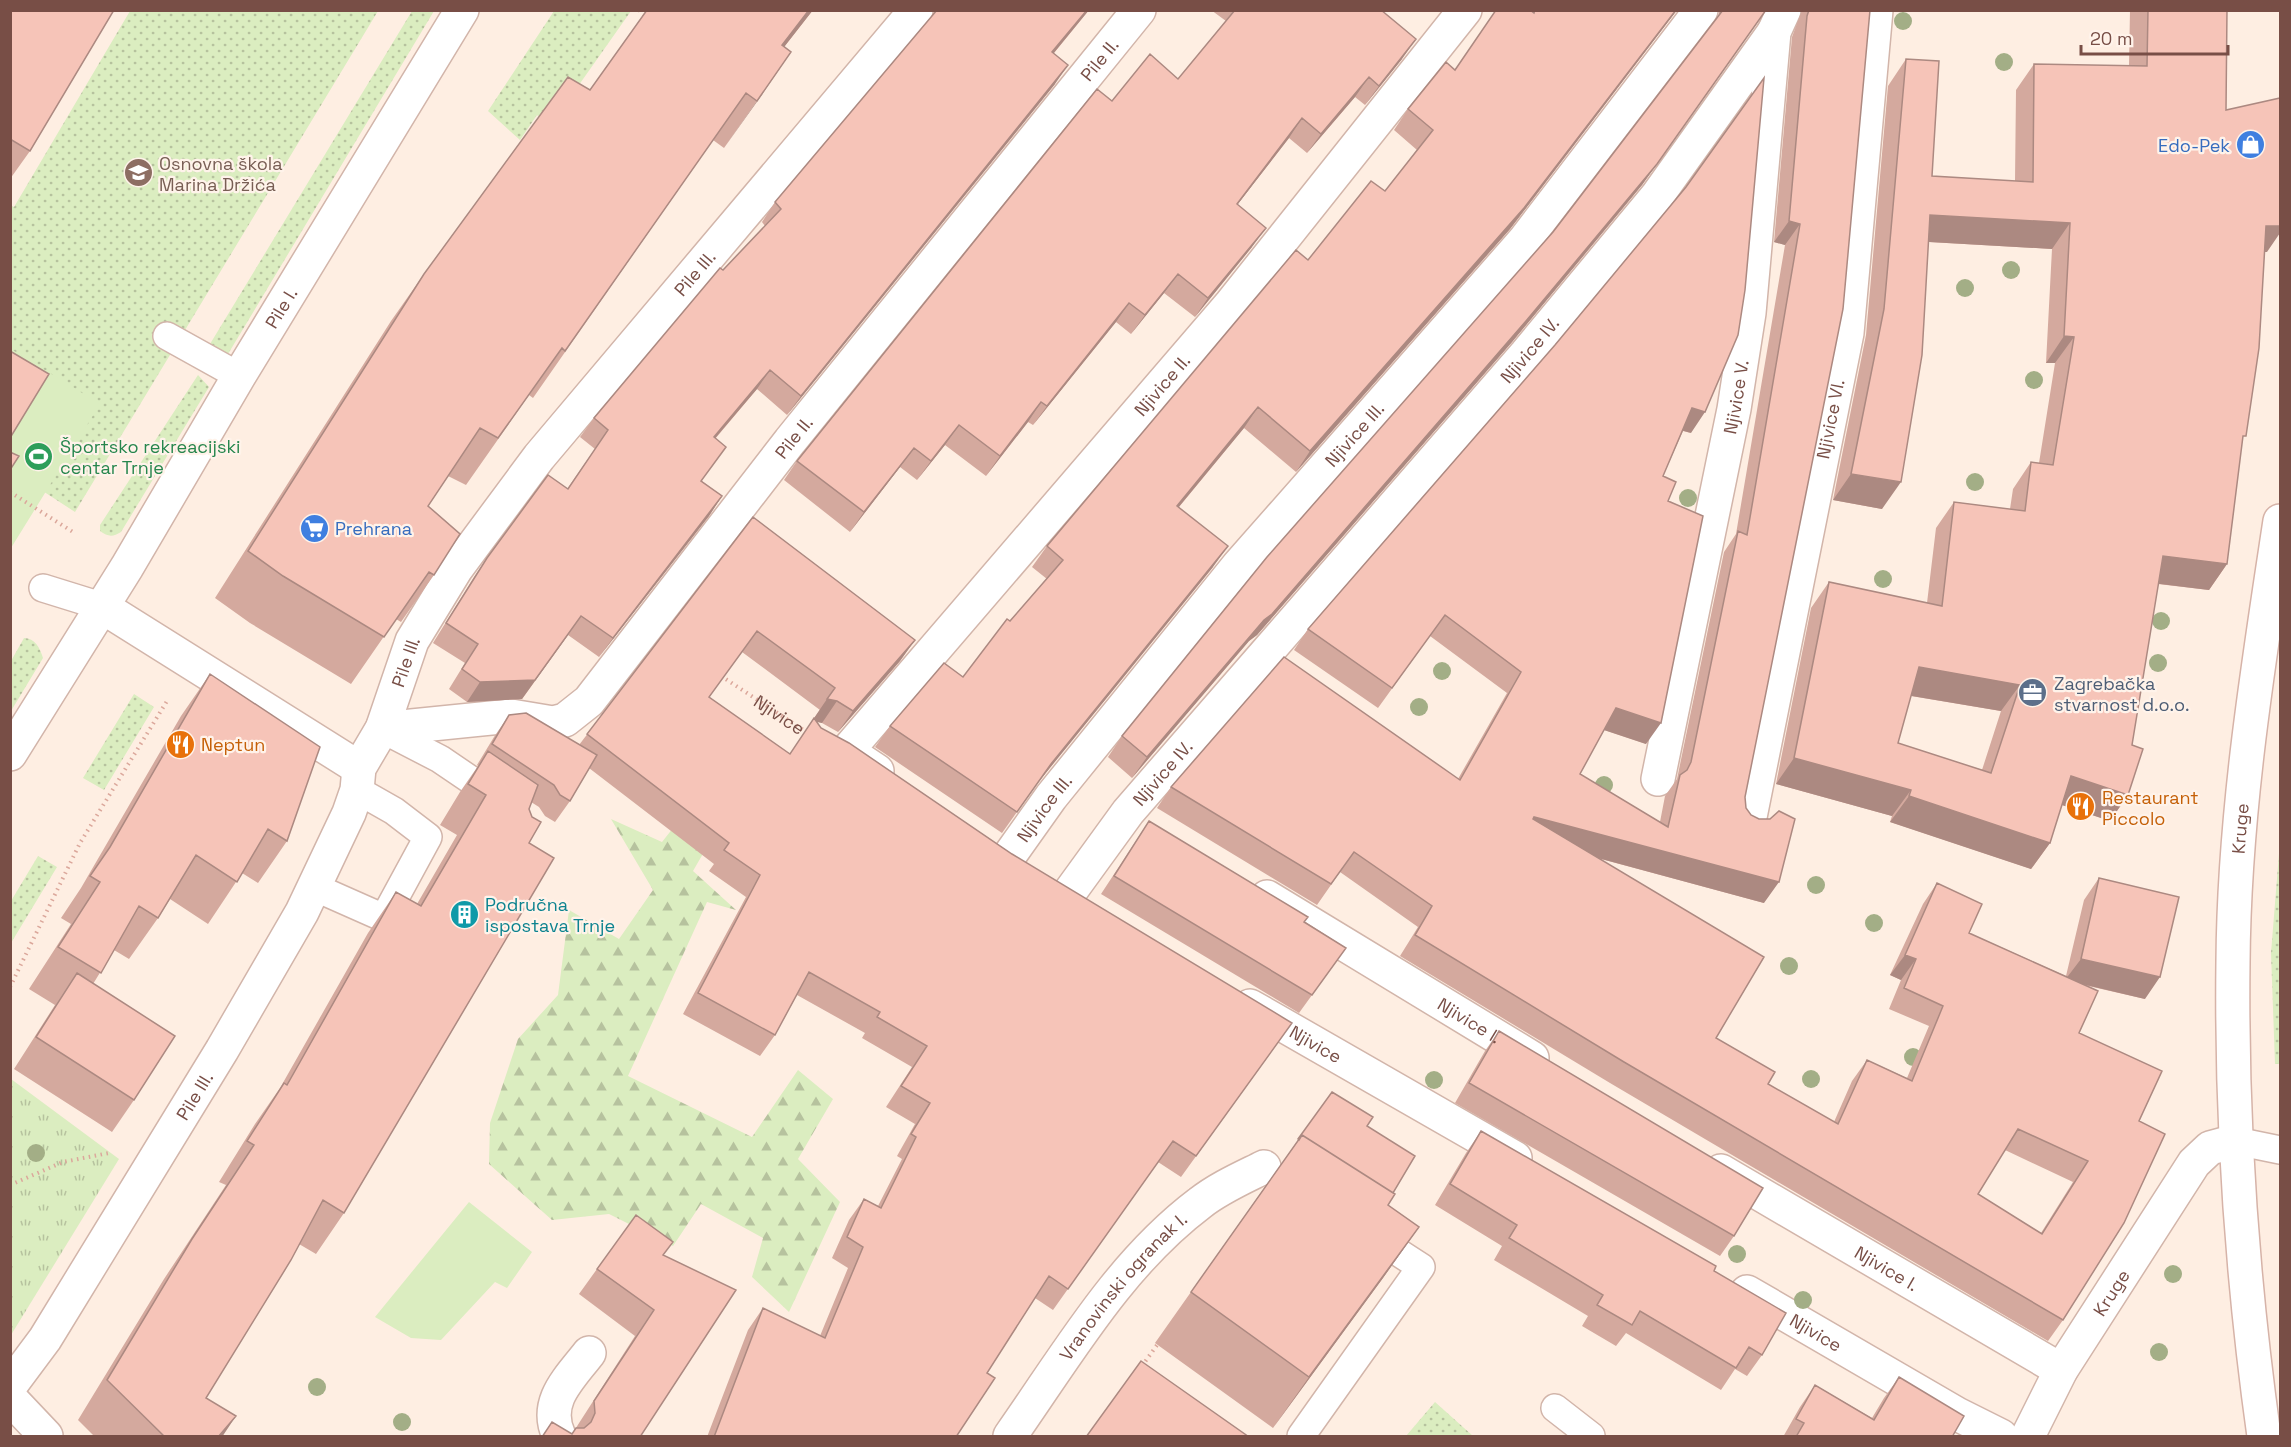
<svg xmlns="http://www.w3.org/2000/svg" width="2291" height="1447" font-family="'Space Grotesk',sans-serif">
  <defs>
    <pattern id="grass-dots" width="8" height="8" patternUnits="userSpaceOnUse" patternTransform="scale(1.5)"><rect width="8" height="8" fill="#dbedc0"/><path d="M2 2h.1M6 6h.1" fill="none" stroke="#b6c29e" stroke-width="1.8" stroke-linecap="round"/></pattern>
    <pattern id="forest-firs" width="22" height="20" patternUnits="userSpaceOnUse" patternTransform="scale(1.5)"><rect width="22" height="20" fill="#dbedc0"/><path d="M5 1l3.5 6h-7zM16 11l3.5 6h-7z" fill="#b6c29e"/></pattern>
    <pattern id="park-tufts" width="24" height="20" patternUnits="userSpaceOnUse" patternTransform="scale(1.5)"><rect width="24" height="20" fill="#dbedc0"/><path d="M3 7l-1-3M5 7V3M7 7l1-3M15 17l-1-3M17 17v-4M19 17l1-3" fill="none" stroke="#b6c29e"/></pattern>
  </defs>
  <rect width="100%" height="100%" fill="#feeee2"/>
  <path fill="url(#grass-dots)" d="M130,11H378L75,512L32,484L11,363L10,205L14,207Z
    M412,11H434L228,354L210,344Z
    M554,11H631L550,126L537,115L520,140L488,111Z
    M198,375L209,387L121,532C113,537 108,537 100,531V525Z
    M24,638C35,638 40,648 43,658L11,711V661Z
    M134,694L154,707L104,790L83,778Z
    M2280,841V1064H2275L2271,953Z
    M38,856L57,867L11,943V901Z
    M1435,1402L1473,1436H1406Z"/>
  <path fill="url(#forest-firs)" d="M733,752L730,807L693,871L736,910L707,902L628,1076L752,1137L798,1070L833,1099L798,1159L840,1202L789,1312L752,1277L763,1238L701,1204L673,1246L609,1214L552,1220L489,1164L490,1123L518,1039L558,995L569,910L619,939L653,890L611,819L662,842Z"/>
  <path fill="url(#park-tufts)" d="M11,1079L119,1159L11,1335Z"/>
  <path fill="#dbedc0" d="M11,349L100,404L11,548Z
    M469,1202L532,1252L507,1288L495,1282L441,1340L411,1338L375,1317Z"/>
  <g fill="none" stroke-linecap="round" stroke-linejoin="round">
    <defs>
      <path id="lane" d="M167,336L239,376
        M43,588L101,606
        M382,729L440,759L499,799
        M314,887L384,918L428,837L394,811L357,790
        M2236,1141L2280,1150
        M1555,1408L1591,1436
        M1301,1436L1421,1267L1370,1234"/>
      <g id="street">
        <path d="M101,606L359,768"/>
        <path id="s2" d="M382,729L511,716L553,723L565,720L589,701L790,441L1139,10"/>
        <path id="s3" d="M10,754L127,567L239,376L462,10"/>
        <path id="s4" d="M877,771L847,751L1231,304L1465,10"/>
        <path id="s5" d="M1658,779L1734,409L1749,313L1774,32L1784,10"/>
        <path id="s6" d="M1749,822L1847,333L1876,10"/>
        <path id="s7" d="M1007,859L1051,797L1238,566L1524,241L1701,10"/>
        <path id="s8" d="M1067,896L1128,812L1526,354L1657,196L1774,32"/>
        <path id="s9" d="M1267,897L1532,1058"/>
        <path id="s10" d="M1250,1006L1515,1158"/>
        <path id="s11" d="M1721,1171L2061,1370"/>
        <path id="s12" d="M1747,1292L1957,1414L2001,1436"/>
        <path id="s13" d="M10,1386L45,1339L222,1050L302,912L349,813L357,790L359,768L382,729L412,641L456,569L539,457L916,10"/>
        <path d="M10,1398L46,1436"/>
        <path d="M559,1436C543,1402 569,1379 589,1353"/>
        <path id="s14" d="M1010,1436C1067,1355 1119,1264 1200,1203C1219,1188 1242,1178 1264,1167"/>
        <path id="s15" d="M2028,1436L2061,1370L2194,1163L2210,1148L2236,1141"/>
      </g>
      <g id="secondary">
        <path id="s16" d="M2264,1436C2242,1279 2231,1121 2233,962C2234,814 2258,666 2280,521"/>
      </g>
    </defs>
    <use href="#lane" stroke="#d2b5aa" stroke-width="30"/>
    <use href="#street" stroke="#d2b5aa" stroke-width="36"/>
    <use href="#secondary" stroke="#d6b3a8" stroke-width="36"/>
    <g stroke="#dba79b" stroke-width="4" stroke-dasharray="1.5 4.5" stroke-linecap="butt">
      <path d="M639,10L647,17"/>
      <path d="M10,492L73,532"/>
      <path id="s1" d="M721,676L808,733"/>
      <path d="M10,987L80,843L167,701"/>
      <path d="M10,1185L63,1162L109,1153"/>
      <path d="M1142,1366L1157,1345"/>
    </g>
    <use href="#lane" stroke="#fff" stroke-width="27"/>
    <use href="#street" stroke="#fff" stroke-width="33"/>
    <use href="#secondary" stroke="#fff" stroke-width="33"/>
  </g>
  <g fill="#a3ae86">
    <circle cx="1903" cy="21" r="9"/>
    <circle cx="2004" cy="62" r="9"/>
    <circle cx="2011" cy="270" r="9"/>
    <circle cx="1965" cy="288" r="9"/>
    <circle cx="2034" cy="380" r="9"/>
    <circle cx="1975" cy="482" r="9"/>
    <circle cx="1688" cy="498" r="9"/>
    <circle cx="1883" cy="579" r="9"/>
    <circle cx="2161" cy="621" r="9"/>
    <circle cx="2158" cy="663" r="9"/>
    <circle cx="1442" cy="671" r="9"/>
    <circle cx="1419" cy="707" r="9"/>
    <circle cx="1604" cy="785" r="9"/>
    <circle cx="1816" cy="885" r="9"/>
    <circle cx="1874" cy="923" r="9"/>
    <circle cx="1789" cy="966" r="9"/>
    <circle cx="1913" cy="1057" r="9"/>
    <circle cx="1811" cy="1079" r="9"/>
    <circle cx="1434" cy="1080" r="9"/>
    <circle cx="36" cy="1153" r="9"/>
    <circle cx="1737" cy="1254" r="9"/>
    <circle cx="2173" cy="1274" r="9"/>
    <circle cx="1803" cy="1300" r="9"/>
    <circle cx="2159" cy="1352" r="9"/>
    <circle cx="317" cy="1387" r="9"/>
    <circle cx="402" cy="1422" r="9"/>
  </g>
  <path fill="#d4a99e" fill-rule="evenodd" d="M10,10L30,151L10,179Z
    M647,10H813L784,47L791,52L724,148L713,140L533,398L529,395L466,485L448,476L428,506L434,575L401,622L396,619L351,684L250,623L215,598L391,321L424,274L590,90Z
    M935,10H1089L1054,53L1055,84L787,415L757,389L715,439L702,481L722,496L709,516L599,657L568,635L522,699L467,702L449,689L465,663L433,643L474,577L487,558L567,489L595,449L580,437L594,418L723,270L765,226L762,222L775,202L932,16Z
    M1211,10H1381L1402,59L1365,105L1355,97L1307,153L1289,138L1237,205L1252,247L1195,317L1164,293L1131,334L1116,322L1033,425L1028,422L986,476L945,445L917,480L900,467L850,532L784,480L797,461L1112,101L1178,79L1226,21Z
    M1535,10H1677L1510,229L1296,472L1244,428L1179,507L1213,567L1036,785L1002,833L875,747L890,726L963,677L1047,579L1032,567L1047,546L1308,260L1385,191L1417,150L1394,130L1408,109L1455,70L1534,13Z
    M1719,10H1766L1642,185L1512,342L1257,635L1249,641L1132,778L1108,757L1122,736L1553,232L1718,17L1719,13Z
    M1802,10H1870L1745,797L1746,808L1764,903L1601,859L1716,1038L1768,1084L1834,1122L1852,1081L1867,1060L1907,1078L1929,1026L1889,1009L1901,980L1890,975L1923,904L1937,883L1969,933L2066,976L2084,900L2099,878L2145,999L2084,985L2079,1033L2139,1121L2063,1320L2048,1341L1610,1083L1400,956L1418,927L1340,872L1317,905L1157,808L1171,787L1458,779L1507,693L1430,636L1378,708L1294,650L1308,629L1555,345L1691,433L1683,431L1663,476L1668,501L1646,744L1604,730L1580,774L1660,822L1665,796L1677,779L1724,552L1736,534L1785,245L1774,242L1792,37ZM2005,1150L2073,1182L2041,1233L1978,1194Z
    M2130,10H2227L2226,110L2267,252H2265L2227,564L2209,590L2158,584L2132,745L2128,795L2110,821L2062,805L2050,843L2031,869L1890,822L1892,816L1776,784L1811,608L1829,582L1927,603L1936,528L1954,502L2010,509L2013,489L2031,462L2039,463L2055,363H2046L2052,249L1929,242L1882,509L1833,500L1866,335L1888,86L1906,59L1932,176L2015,181L2016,90L2034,64L2129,66ZM1911,696L2001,711L1982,770L1898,743Z
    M753,517L915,640L900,661L838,732L822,723L816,721L821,728L1277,1044L1181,1177L1158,1162L1053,1310L1035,1298L987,1373L956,1437H707L748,1330L763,1308L820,1336L848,1268L832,1258L849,1220L864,1199L878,1206L902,1159L897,1156L915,1124L886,1107L912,1067L862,1038L865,1033L797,995L775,1035L760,1056L683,1014L746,897L709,871L714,864L589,768L570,801L555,822L545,816L539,807L531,802L529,809V843L344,1213L316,1254L299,1244L206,1398L222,1437H95L78,1420L164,1279L226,1185L219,1182L255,1124L280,1088L368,933L396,892L417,904L457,835L440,825L460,792L478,766L477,765L494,737L509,715L579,745ZM742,652L820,710L790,754L709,697Z
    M210,674L287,841L258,883L242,873L208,924L170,899L158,918L129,959L114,950L93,984L134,1100L112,1132L14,1069L55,1005L29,989L71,924L61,918L81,888L181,716Z
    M1149,821L1346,948L1299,1013L1101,894Z
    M1499,1031L1734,1236L1720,1256L1455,1103L1485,1051Z
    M1332,1092L1367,1126L1393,1193L1388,1205L1419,1227L1383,1278L1273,1428L1155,1343Z
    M1481,1131L1714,1271L1762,1355L1747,1376L1735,1369L1721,1390L1626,1333L1616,1346L1582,1326L1588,1316L1494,1260L1502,1246L1435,1205L1466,1153Z
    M663,1255L640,1437H542L552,1422L572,1434L635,1336L579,1294L597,1269Z
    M1899,1377L1952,1437H1783L1800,1407L1815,1385L1872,1418L1884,1398Z"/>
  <path fill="#ac8981" d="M809,10H813L749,92L782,45Z
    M1087,10H1089L1039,71L1052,52Z
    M1676,10H1677L1510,229L1296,472L1310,451Z
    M1766,10L1642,185L1512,342L1257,635L1249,641L1132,778L1147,757Z
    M1416,39L1402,59L1365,105L1379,86Z
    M791,52L759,99L724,148Z
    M1068,65L1055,84L787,415L801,396Z
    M1369,77L1355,97L1307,153L1321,134Z
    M1302,118L1289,138L1223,223L1237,204Z
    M1930,215L2070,223L2052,249L1912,241Z
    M1789,221L1800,224L1785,245L1774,242Z
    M2266,226H2280V233L2267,252H2248Z
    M1266,228L1252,247L1195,317L1208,298Z
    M1178,274L1164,293L1131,334L1145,315Z
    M1129,303L1116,322L1033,425L1047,406Z
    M2064,336L2074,337L2055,363H2046Z
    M770,370L757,389L700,456L714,437Z
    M1041,402L1028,422L986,476L1000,456Z
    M1258,407L1244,428L1163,526L1177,506Z
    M1692,408L1705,412L1691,433L1677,429Z
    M959,425L945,445L917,480L931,461Z
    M914,448L900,467L850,532L864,512Z
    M1851,474L1901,482L1882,509L1833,500Z
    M722,496L709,516L599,657L613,638Z
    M1228,546L1213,567L1036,785L1002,833L1051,764Z
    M2163,556L2227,564L2209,590L2144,582Z
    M568,635L522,699L467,702L480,682Z
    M915,640L900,661L838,732L853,711Z
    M1919,667L2020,685L2001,711L1900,694Z
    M827,699L837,701L822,723L812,721Z
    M1616,708L1661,723L1646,744L1601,729Z
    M1794,758L1911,790L1892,816L1776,784Z
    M2071,776L2128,795L2110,821L2053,802Z
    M1909,796L2050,843L2031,869L1890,822Z
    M1534,817L1779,882L1764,903L1520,837Z
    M1905,955L1916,959L1901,980L1890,975Z
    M2081,959L2160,977L2145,999L2065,980Z
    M1419,1227L1383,1278L1273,1428L1309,1377Z
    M236,1416L222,1437H218Z"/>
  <path fill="#f6c4b8" stroke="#ac8981" stroke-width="1.5" fill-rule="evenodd" d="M10,10H114L30,151L10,139Z
    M647,10H809L782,45L791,52L757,101L746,93L565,351L562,348L498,438L480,428L428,506L460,534L434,575L429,572L384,637L283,576L248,551L424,274L568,77L590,90Z
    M937,10H1087L1052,52L1068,65L801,396L770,370L714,437L726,447L701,481L722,496L613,638L581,616L535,680L480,682L462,669L478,644L446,623L487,558L548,475L568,489L608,430L594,418L720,268L723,270L781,209L775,202Z
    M1235,10H1381L1416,39L1379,86L1369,77L1321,134L1302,118L1237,204L1266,228L1208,298L1178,274L1145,315L1129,303L1047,406L1041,402L1000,456L959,425L931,461L914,448L864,512L797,461L1097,89L1112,101L1150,54L1178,79Z
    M1496,10H1530L1534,13L1535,10H1676L1524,208L1310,451L1258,407L1177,506L1228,546L1051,764L1017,812L890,726L944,663L963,677L1007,619L1010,621L1063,560L1047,546L1296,250L1308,260L1371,181L1385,191L1433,130L1408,109L1446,62L1455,70Z
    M1723,10H1766L1657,164L1526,321L1272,614L1264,620L1147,757L1122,736L1267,557L1553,232Z
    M1809,10H1870L1843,309L1745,797L1746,808L1751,815L1759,819H1770L1779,811L1795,819L1779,882L1534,817L1533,819L1764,957L1716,1038L1775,1072L1768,1084L1838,1124L1867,1060L1912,1081L1943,1006L1904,988L1916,959L1905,955L1937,883L1982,904L1969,933L2098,991L2079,1033L2162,1071L2139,1121L2165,1134L2124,1223L2063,1320L1624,1062L1415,935L1432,906L1354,852L1331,884L1171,787L1284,657L1460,780L1521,672L1445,615L1392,688L1308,629L1555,345L1686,187L1764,78L1745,290L1738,335L1705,412L1692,408L1663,476L1676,482L1668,501L1703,516L1661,723L1616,708L1580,774L1668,827L1680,775L1687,770L1691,762L1738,531L1747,535L1800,224L1789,221L1807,16ZM2018,1129L2088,1161L2042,1234L1978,1194Z
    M2148,10H2227L2226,110L2280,98V226H2266L2259,348L2246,436H2243L2227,564L2163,556L2132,745L2143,749L2128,795L2071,776L2050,843L1909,796L1911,790L1794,758L1829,582L1942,606L1954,502L2025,511L2031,462L2053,465L2074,337L2064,336L2070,223L1930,215L1922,355L1901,482L1851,474L1884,309L1906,59L1939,61L1932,176L2033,182L2034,64L2147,66ZM1919,667L2020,685L1991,773L1898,743Z
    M10,351L49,374L10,438Z
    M10,452L19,456L10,470Z
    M753,517L915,640L853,711L837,701L827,699L835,688L757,631L709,697L790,754L814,718L821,728L849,743L1012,854L1292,1023L1196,1156L1173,1141L1068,1289L1049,1276L987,1373L995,1378L956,1437H714L763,1308L825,1338L863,1247L847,1237L864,1199L881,1208L916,1137L911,1134L930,1103L901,1086L927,1046L877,1017L880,1012L809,972L775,1035L698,993L760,875L724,850L729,843L587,734Z
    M210,674L320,747L287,841L268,829L237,882L196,855L158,918L139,906L101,973L58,947L100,882L90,876L110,847Z
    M526,713L597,755L570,801L560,795L554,785L492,744L509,715Z
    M488,751L538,785L529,809L532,817L541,822L529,843L554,858L344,1213L323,1200L291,1260L206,1398L236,1416L218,1437H165L107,1380L192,1239L254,1145L247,1141L284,1083L287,1085L396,892L421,906L486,795L468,784Z
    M1149,821L1308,917L1304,922L1346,948L1312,995L1114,876Z
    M2099,878L2179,897L2160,977L2081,959Z
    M77,973L175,1036L134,1100L36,1037Z
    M1499,1031L1763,1188L1734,1236L1469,1083Z
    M1332,1092L1373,1117L1367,1126L1415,1156L1393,1193L1302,1135L1299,1140L1298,1139Z
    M1481,1131L1716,1266L1714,1271L1786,1313L1762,1355L1749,1347L1736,1368L1640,1311L1632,1325L1597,1305L1603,1295L1509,1238L1517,1225L1450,1184Z
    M1302,1135L1395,1194L1388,1205L1419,1227L1309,1377L1191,1292Z
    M636,1215L673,1242L663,1255L736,1290L640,1437H542L552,1422L572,1434L576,1428H584L591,1422L595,1413L594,1401L654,1310L597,1269Z
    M1141,1361L1249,1437H1086Z
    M1899,1377L1964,1416L1952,1437H1796L1804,1423L1796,1419L1815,1385L1874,1420Z"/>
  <defs>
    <symbol id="shop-disc" viewBox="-11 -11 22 22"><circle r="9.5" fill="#3f7fe0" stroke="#fff3ea"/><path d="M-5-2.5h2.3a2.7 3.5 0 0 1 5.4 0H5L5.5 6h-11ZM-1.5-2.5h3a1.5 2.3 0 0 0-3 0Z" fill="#fff"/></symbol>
    <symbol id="school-disc" viewBox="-11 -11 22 22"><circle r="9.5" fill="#8d6e63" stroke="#fff3ea"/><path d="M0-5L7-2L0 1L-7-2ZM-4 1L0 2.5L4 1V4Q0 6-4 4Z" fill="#fff"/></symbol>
    <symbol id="stadium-disc" viewBox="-11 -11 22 22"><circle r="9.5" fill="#2e9e5b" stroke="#fff3ea"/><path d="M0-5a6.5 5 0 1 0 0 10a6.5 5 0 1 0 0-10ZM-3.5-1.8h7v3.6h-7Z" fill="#fff"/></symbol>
    <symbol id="supermarket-disc" viewBox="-11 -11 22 22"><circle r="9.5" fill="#3f7fe0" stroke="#fff3ea"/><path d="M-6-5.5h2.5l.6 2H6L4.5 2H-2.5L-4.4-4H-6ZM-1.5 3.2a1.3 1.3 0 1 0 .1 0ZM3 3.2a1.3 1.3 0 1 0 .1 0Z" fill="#fff"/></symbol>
    <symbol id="office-disc" viewBox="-11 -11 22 22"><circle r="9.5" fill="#5c6f8a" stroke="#fff3ea"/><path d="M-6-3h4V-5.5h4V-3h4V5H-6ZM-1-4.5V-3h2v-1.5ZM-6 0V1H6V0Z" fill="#fff"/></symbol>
    <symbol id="restaurant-disc" viewBox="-11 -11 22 22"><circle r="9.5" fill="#e8710a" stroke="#fff3ea"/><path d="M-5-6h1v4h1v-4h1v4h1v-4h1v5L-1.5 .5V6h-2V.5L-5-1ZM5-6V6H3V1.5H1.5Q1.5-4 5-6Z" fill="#fff"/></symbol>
    <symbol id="building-disc" viewBox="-11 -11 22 22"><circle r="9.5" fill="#0f9aa8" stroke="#fff3ea"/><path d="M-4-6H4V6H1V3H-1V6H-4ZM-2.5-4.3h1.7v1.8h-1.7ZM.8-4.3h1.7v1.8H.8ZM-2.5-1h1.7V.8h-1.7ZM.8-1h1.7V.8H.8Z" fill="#fff"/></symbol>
  </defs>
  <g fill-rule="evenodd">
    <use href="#shop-disc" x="2234" y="128" width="33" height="33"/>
    <use href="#school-disc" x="122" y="156" width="33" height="33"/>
    <use href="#stadium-disc" x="22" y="440" width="33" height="33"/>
    <use href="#supermarket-disc" x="298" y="512" width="33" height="33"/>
    <use href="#office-disc" x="2016" y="676" width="33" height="33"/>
    <use href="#restaurant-disc" x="164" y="728" width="33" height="33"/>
    <use href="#restaurant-disc" x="2064" y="790" width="33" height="33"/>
    <use href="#building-disc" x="448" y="898" width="33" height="33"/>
  </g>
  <g text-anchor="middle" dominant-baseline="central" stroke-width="4.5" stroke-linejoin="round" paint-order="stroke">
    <g font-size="18" fill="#784e46" stroke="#fff3ea">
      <text stroke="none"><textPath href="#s2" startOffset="1035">Pile II.</textPath></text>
      <text stroke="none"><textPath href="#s13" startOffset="1316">Pile III.</textPath></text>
      <text stroke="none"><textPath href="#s3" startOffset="522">Pile I.</textPath></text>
      <text stroke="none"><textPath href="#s8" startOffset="716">Njivice IV.</textPath></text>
      <text stroke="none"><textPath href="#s4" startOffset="519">Njivice II.</textPath></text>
      <text stroke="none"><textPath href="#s5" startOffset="390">Njivice V.</textPath></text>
      <text stroke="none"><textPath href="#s6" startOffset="411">Njivice VI.</textPath></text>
      <text stroke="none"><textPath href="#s7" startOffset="549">Njivice III.</textPath></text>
      <text stroke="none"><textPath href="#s2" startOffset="549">Pile II.</textPath></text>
      <text stroke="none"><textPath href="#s13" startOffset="830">Pile III.</textPath></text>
      <text stroke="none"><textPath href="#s1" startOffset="70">Njivice</textPath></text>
      <text stroke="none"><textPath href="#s8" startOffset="156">Njivice IV.</textPath></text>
      <text stroke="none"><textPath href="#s7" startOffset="63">Njivice III.</textPath></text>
      <text stroke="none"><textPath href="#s16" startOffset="609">Kruge</textPath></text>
      <text stroke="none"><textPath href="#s9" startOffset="237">Njivice I.</textPath></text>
      <text stroke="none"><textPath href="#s10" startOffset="76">Njivice</textPath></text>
      <text stroke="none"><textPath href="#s13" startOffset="344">Pile III.</textPath></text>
      <text stroke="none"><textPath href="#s11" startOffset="192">Njivice I.</textPath></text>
      <text stroke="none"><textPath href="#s14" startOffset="188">Vranovinski ogranak I.</textPath></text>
      <text stroke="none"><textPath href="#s15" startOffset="166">Kruge</textPath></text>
      <text stroke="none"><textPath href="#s12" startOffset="80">Njivice</textPath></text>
    </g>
    <g font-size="18" fill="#366cbe" stroke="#fff3ea" text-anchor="end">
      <text x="2230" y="145">Edo-Pek</text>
      <text x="335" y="528" text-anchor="start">Prehrana</text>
    </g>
    <g font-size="18" fill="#785e54" stroke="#fff3ea" text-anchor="start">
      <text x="159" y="163">Osnovna škola<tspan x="159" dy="21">Marina Držića</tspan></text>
    </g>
    <g font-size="18" fill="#27864d" stroke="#fff3ea" text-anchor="start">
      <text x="60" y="446">Športsko rekreacijski<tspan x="60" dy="21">centar Trnje</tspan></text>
    </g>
    <g font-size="18" fill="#4e5e75" stroke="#fff3ea" text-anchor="start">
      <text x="2054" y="683">Zagrebačka<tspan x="2054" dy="21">stvarnost d.o.o.</tspan></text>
    </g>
    <g font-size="18" fill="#c56008" stroke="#fff3ea" text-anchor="start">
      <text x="201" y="744">Neptun</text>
      <text x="2102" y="797">Restaurant<tspan x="2102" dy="21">Piccolo</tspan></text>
    </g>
    <g font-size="18" fill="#0d838f" stroke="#fff3ea" text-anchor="start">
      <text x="485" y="904">Područna<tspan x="485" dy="21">ispostava Trnje</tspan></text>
    </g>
  </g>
  <rect width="2291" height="1447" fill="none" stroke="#784e46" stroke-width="24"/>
  <path d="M2081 45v9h147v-9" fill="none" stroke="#784e46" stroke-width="3"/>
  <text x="2090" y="45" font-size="18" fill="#784e46" stroke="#fff3ea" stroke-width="4.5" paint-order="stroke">20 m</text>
</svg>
